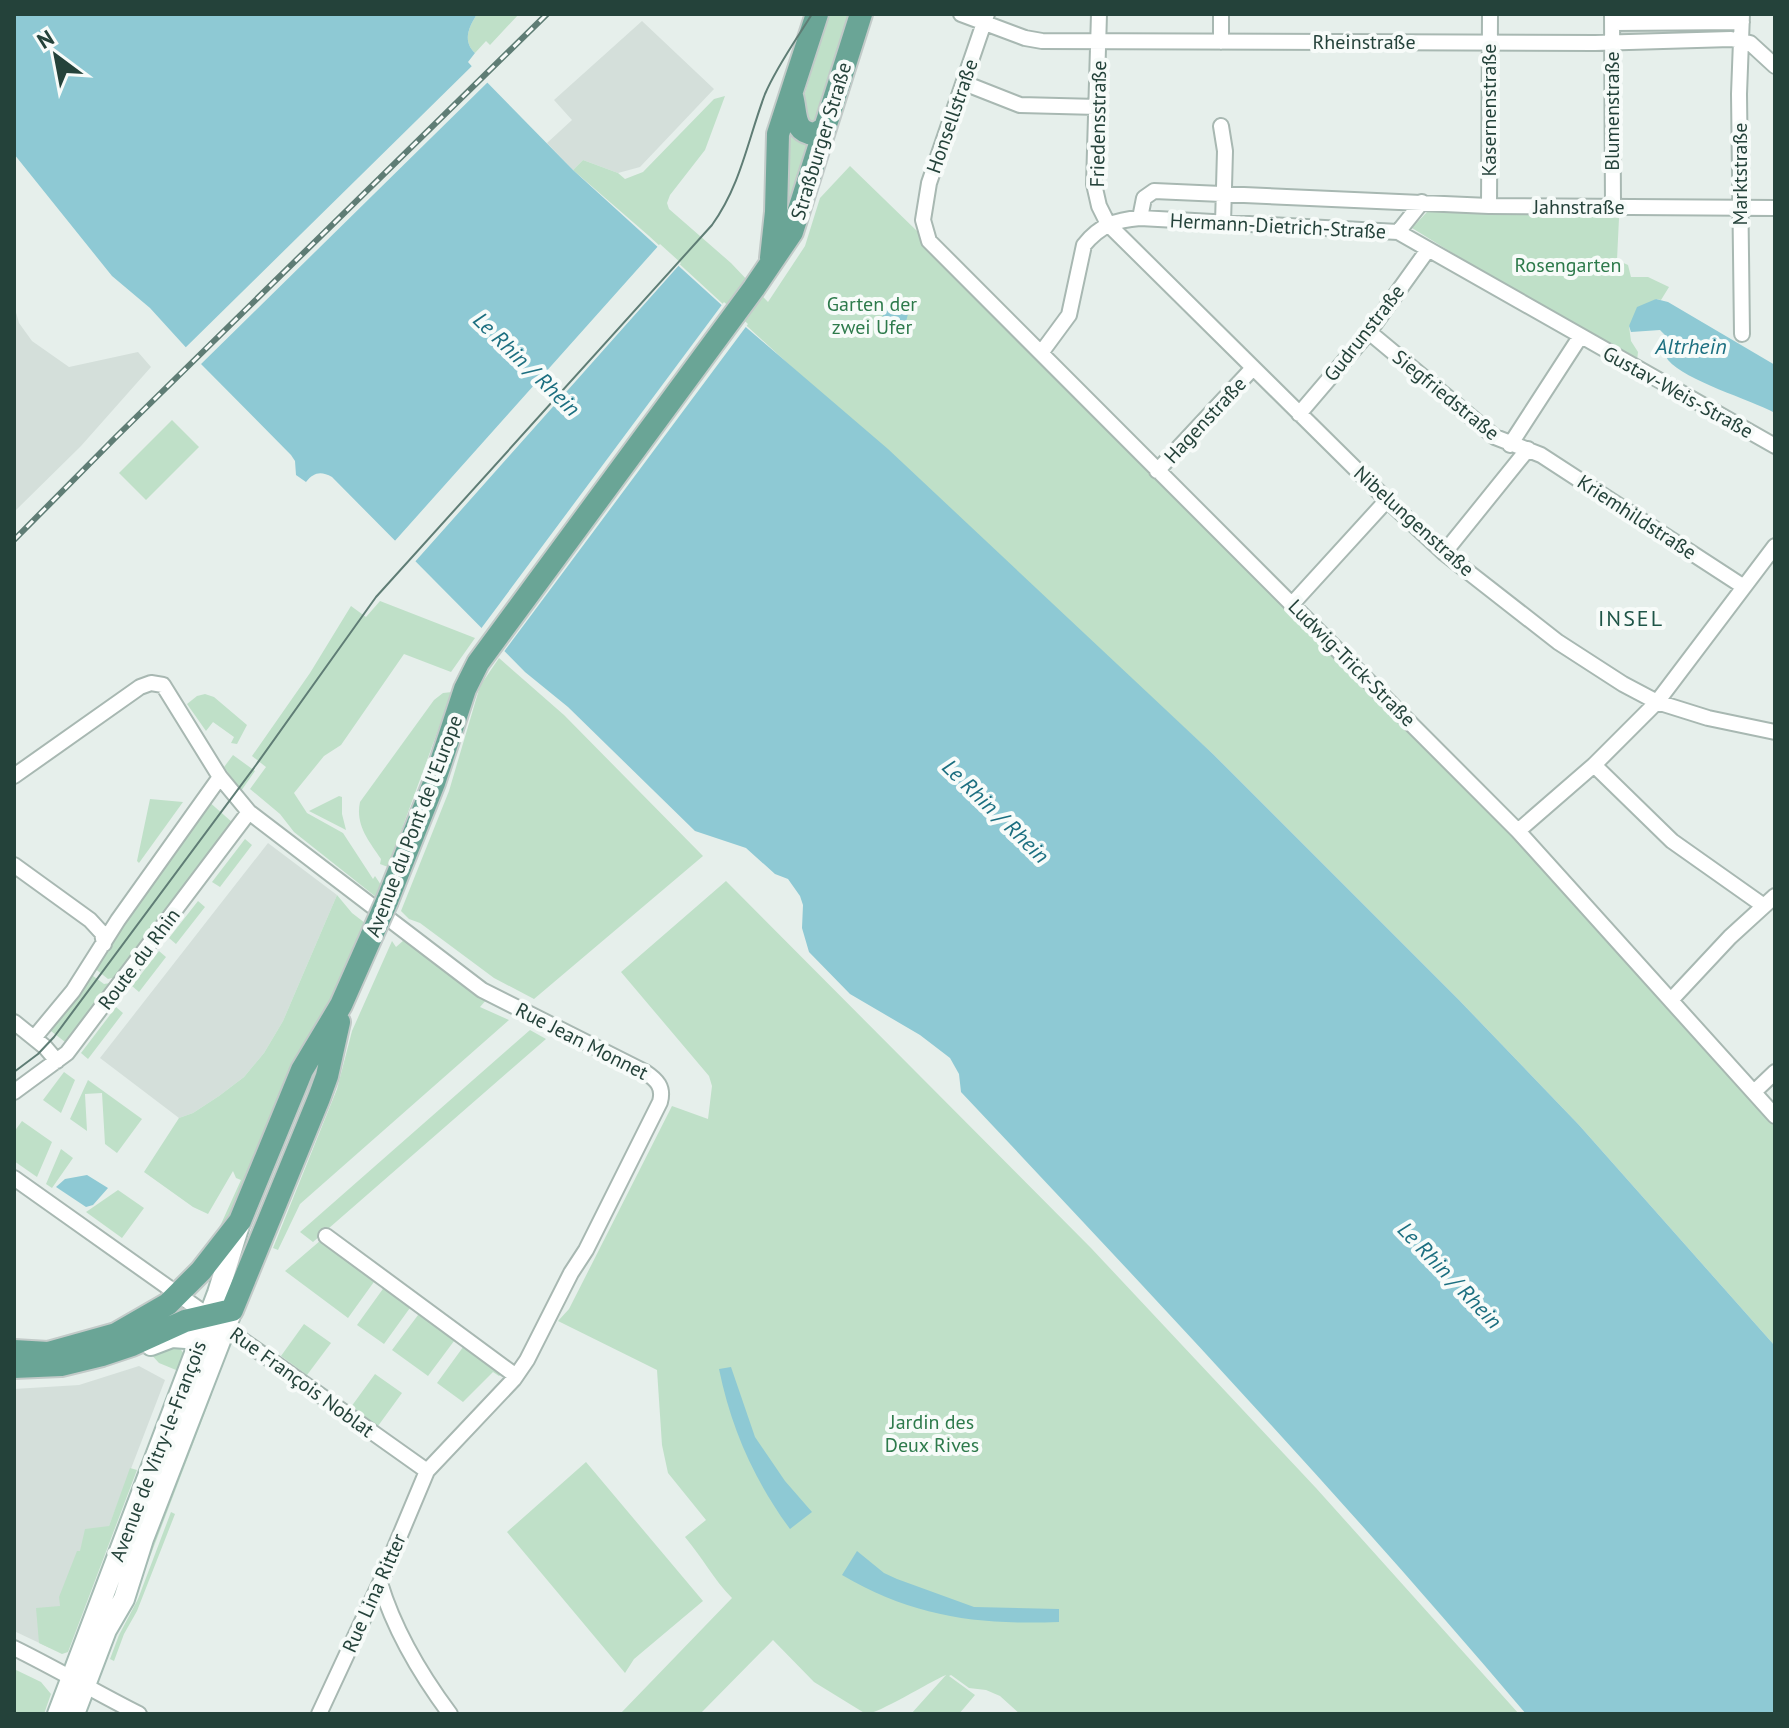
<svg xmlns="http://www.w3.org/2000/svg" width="1789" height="1728" font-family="'PT Sans',sans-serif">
  <rect width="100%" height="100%" fill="#e6efeb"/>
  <path fill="#d4dfda" d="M1616,14H1739L1740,37H1616Z
    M642,21L714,89L640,167L618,173L583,160L573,170L547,143L572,120L554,100Z
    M14,305L19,323L32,341L69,367L138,352L151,367L81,446L14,512Z
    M268,843L337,895L283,1021L264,1053L244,1077L219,1096L193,1113L179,1118L100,1058Z
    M139,1366L165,1380L63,1646L50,1648L14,1631V1389L79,1385Z"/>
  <path fill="#bfe0c8" d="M477,14H519L490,45L486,41L475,53C462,41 469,27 477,14Z
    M829,14H849L850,29L821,122L808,127L800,109Z
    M725,96L705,150L670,195L667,203L669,209L731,263L768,302L805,246L820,198L850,166L1087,396L1297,609L1775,1111V1346L1579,1125L1459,1000L1214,755L649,236L573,170L583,160L618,173L625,179L643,172L714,99Z
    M788,127L814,141L789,219L783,208Z
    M1428,211L1619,218L1617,260L1628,265L1631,277H1648L1669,287L1661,300L1656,299L1629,326L1631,341L1638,352L1637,361L1506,286L1412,228Z
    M172,420L199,447L146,500L119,473Z
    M380,601L475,638L451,672L404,654L341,745L324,756L294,793L307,813L343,833L373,879L375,876L381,885L376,897L294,832L280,814L250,789L266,767L252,756L310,673L351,606L366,617Z
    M499,658L564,715L703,856L534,999L494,978L420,923L409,919L401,911L449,791L480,686Z
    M452,692L388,867L380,864L381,859C369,841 355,825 360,802L434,700L443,693Z
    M205,694L214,697L247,725L237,744L231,743L234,737L213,722L206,731L187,704L197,696Z
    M233,755L255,771L241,791L224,767Z
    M339,796L342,797V814L346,830L309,811Z
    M150,799L183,802L139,863L137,861Z
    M207,800L233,823L121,976L108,979L93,967Z
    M245,839L252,845L220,887L212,882Z
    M726,881L1091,1248L1316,1488L1519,1714H1020L1000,1696L986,1690L969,1688L951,1675L949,1676L975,1695L959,1714H911L946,1675C929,1682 878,1714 866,1714L814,1682L773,1640L700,1714H620L732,1598C714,1580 702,1557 685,1537L706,1520L668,1473L662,1445L657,1370L558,1321L569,1309L672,1106L708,1119L712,1086L709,1076L621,972Z
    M337,895L352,913L365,923L317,1034L283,1085L229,1218L216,1235L241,1180L236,1178L233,1171L208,1214L193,1207L144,1172L179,1118L193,1113L219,1096L244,1077L264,1053L283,1021Z
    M198,901L205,907L176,944L169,938Z
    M404,940L463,985L487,999L480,1007L509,1020L300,1204L278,1250L273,1248L337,1089L352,1031L392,941L396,947Z
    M159,951L166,957L139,992L132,986Z
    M89,973L104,984L117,982L69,1045L47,1028Z
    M116,1007L123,1013L88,1059L81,1053Z
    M530,1030L546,1039L313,1242L300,1232Z
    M64,1072L75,1080L61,1113L43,1100Z
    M88,1080L142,1119L117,1153L105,1144L102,1093L85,1094L87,1131L70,1119Z
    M22,1121L52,1142L37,1177L14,1161V1132Z
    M61,1149L73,1158L52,1188L46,1184Z
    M118,1190L144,1208L122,1238L86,1212Z
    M321,1240L376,1279L348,1318L285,1271Z
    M385,1286L412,1305L384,1344L357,1325Z
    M421,1311L457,1337L428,1376L392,1350Z
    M304,1324L331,1343L307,1375L281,1356Z
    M466,1343L505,1371L499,1376L493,1372L463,1402L437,1383Z
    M178,1345L185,1356L181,1372L159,1363L147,1350Z
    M375,1374L402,1393L378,1426L351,1407Z
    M208,1393L212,1394L132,1604L102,1663Z
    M586,1462L703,1601L634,1659L625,1673L507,1532Z
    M130,1468L137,1470L68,1652L62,1654L39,1643L36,1608L60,1606L59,1597L77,1551H80L85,1529L109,1526Z
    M171,1512L175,1514L137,1611L124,1634L114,1661L110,1659L119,1635L138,1599Z
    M14,1669L41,1682L51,1694L44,1714H14Z"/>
  <path fill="#8ec9d4" d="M14,14H477C469,27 462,41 475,53L468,62L476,71L573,170L748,329L888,449L1214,755L1459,1000L1579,1125L1775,1346V1714H1526C1345,1500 1153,1296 961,1092L959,1074L950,1058L920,1035L850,994L809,952L802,928L803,905L800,896L788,879L775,874L746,848L695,831L568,707L525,672L332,477C321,471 314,472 306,482L296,475L295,461L291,455L201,364L150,308L112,276L14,154Z
    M1656,299L1668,302L1775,365V413C1749,399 1686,381 1668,360C1663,353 1665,345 1666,336L1660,330L1631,332L1629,326L1637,307Z
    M885,308L908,314L902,337L879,331Z
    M87,1175L108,1188L93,1205L86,1207L56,1187L65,1179Z
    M731,1367L755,1437L785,1481L812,1512L790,1529C754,1480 731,1428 719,1369Z
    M857,1551L884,1573L897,1579L974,1607L1059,1609V1622C977,1625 914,1617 842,1575Z"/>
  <path fill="#e6efeb" d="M475,63L490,80L198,367L183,350Z
    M660,244L681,263L413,564L393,543Z
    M724,302L748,324L503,653L480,630Z"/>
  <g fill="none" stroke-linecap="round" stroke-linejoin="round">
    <defs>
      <path id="street" d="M961,14L1025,38L1042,41L1595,43L1731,39L1750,43L1775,66
        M987,14L929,183L923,220L929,241L1518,831L1775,1116
        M1099,14L1094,184L1099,206L1108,224L1387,500L1444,553L1558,642L1623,684L1657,702L1708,718L1775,732
        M1612,14L1613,207
        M1742,14L1739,94L1742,334
        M1612,23L1742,22
        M1221,42V14
        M964,83L1020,105L1098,107
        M1221,126L1225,151L1223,223
        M1489,206L1490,14
        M1140,218L1144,198L1154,191L1489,206L1775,208
        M1398,232L1422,202
        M1369,332L1495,437L1541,455L1744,587
        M1041,353L1069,315L1084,245C1100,225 1116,220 1140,218L1398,232L1775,446
        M1299,414L1369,332L1427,251
        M1510,445L1580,337
        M1157,471L1253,368
        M1444,553L1528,449
        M1293,603L1387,500
        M1594,765L1672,841L1764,906
        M14,776L140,687L151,683L163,685L220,777L249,812L482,990L645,1072C657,1080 664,1087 660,1102L586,1250L571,1273L527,1360L514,1379L427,1471L380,1583L319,1714
        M1518,831L1594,765L1657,702L1775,546
        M14,865L90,920L102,933L104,944
        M1672,999L1730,937L1775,896
        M14,1022L45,1047L57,1061
        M34,1038L73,991L118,920L220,777
        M14,1092L67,1053L249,812
        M1754,1092L1775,1072
        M14,1178L427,1471
        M326,1236L516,1376
        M380,1583C394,1629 421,1675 450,1714
        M14,1648C57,1669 97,1693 139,1714"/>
      <path id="secondary" d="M151,1345L172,1337L200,1339L212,1333
        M58,1714L218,1293L239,1225
        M74,1714L106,1630L124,1599L143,1539L232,1310"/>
      <path id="primary" d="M792,96C797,113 792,132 815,134L825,128
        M771,258L776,212L778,134L817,14
        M387,901L434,783L465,689L478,663L754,288L792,232L861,14
        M14,1351L48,1353L116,1334L168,1304L201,1271L240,1221L302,1070L341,1005L372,935
        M14,1367L61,1365L102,1355L132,1345L185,1321L232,1310L319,1098L327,1076L339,1022"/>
    </defs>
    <use href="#street" stroke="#a8b8b2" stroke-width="18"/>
    <use href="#secondary" stroke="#a4bbb3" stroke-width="24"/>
    <use href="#primary" stroke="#c2cac8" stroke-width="26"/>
    <use href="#street" stroke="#fff" stroke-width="14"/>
    <use href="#secondary" stroke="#fff" stroke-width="20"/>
    <use href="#primary" stroke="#6aa596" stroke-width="22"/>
    <path stroke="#5f7d75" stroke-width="2" d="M14,1072L38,1054L54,1037L256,765L376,597L712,225C741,185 748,139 765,94C777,66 796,40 812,14"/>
    <defs>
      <path id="rail" d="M14,540L116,437L547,14"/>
    </defs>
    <use href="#rail" stroke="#5f7d75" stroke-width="6"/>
    <use href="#rail" stroke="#f7fbf9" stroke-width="3" stroke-dasharray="9" stroke-linecap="butt"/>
    <defs>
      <path id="primary-bridge" d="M372,935L387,901"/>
    </defs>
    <use href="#primary-bridge" stroke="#c2cac8" stroke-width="26" stroke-linecap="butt"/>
    <use href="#primary-bridge" stroke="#6aa596" stroke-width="22"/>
  </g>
  <g text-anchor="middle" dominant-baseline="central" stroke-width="8" stroke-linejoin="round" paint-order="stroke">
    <g font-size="20" fill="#24423a" stroke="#f7fbf9">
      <text x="1364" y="42">Rheinstraße</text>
      <text transform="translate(1489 110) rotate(-90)">Kasernenstraße</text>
      <text transform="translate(1612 111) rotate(-90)">Blumenstraße</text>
      <text transform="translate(952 116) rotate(-71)">Honsellstraße</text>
      <text transform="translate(1098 124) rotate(-89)">Friedensstraße</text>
      <text transform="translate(821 141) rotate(-73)">Straßburger Straße</text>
      <text transform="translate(1740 174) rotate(-90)">Marktstraße</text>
      <text x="1579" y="207">Jahnstraße</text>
      <text transform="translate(1278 226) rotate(3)">Hermann-Dietrich-Straße</text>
      <text transform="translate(1364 333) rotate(-52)">Gudrunstraße</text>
      <text transform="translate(1678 392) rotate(29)">Gustav-Weis-Straße</text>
      <text transform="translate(1446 395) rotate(39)">Siegfriedstraße</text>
      <text transform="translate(1205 420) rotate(-47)">Hagenstraße</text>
      <text transform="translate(1637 517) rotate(33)">Kriemhildstraße</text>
      <text transform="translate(1414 521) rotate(42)">Nibelungenstraße</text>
      <text transform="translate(1352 663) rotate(45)">Ludwig-Trick-Straße</text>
      <text transform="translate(414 826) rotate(-69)">Avenue du Pont de l'Europe</text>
      <text transform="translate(139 959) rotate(-53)">Route du Rhin</text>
      <text transform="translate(582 1041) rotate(27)">Rue Jean Monnet</text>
      <text transform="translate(302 1382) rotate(36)">Rue François Noblat</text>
      <text transform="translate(158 1451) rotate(-69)">Avenue de Vitry-le-François</text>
      <text transform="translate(374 1593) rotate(-66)">Rue Lina Ritter</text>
    </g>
    <g font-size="20" fill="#2d7a4b" stroke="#f7fbf9">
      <text x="1568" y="265">Rosengarten</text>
      <text x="872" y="304">Garten der<tspan x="872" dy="23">zwei Ufer</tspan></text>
      <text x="932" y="1422">Jardin des<tspan x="932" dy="23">Deux Rives</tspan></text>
    </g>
    <g font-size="22" font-style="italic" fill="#1c6f80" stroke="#f7fbf9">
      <text x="1691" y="346">Altrhein</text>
      <text transform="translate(527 364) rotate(44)">Le Rhin / Rhein</text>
      <text transform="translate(996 811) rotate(44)">Le Rhin / Rhein</text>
      <text transform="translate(1450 1275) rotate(46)">Le Rhin / Rhein</text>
    </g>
    <g font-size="22" letter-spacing="2" fill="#1f5548" stroke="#f7fbf9">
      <text x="1631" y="618">INSEL</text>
    </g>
  </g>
  <rect width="1789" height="1728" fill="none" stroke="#24423a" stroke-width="32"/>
  <g transform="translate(56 56) rotate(328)" stroke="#f7fbf9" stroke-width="6" paint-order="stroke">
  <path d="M0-6L14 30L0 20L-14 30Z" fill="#24423a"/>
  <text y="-12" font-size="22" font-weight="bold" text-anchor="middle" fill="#24423a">N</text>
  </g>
</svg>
